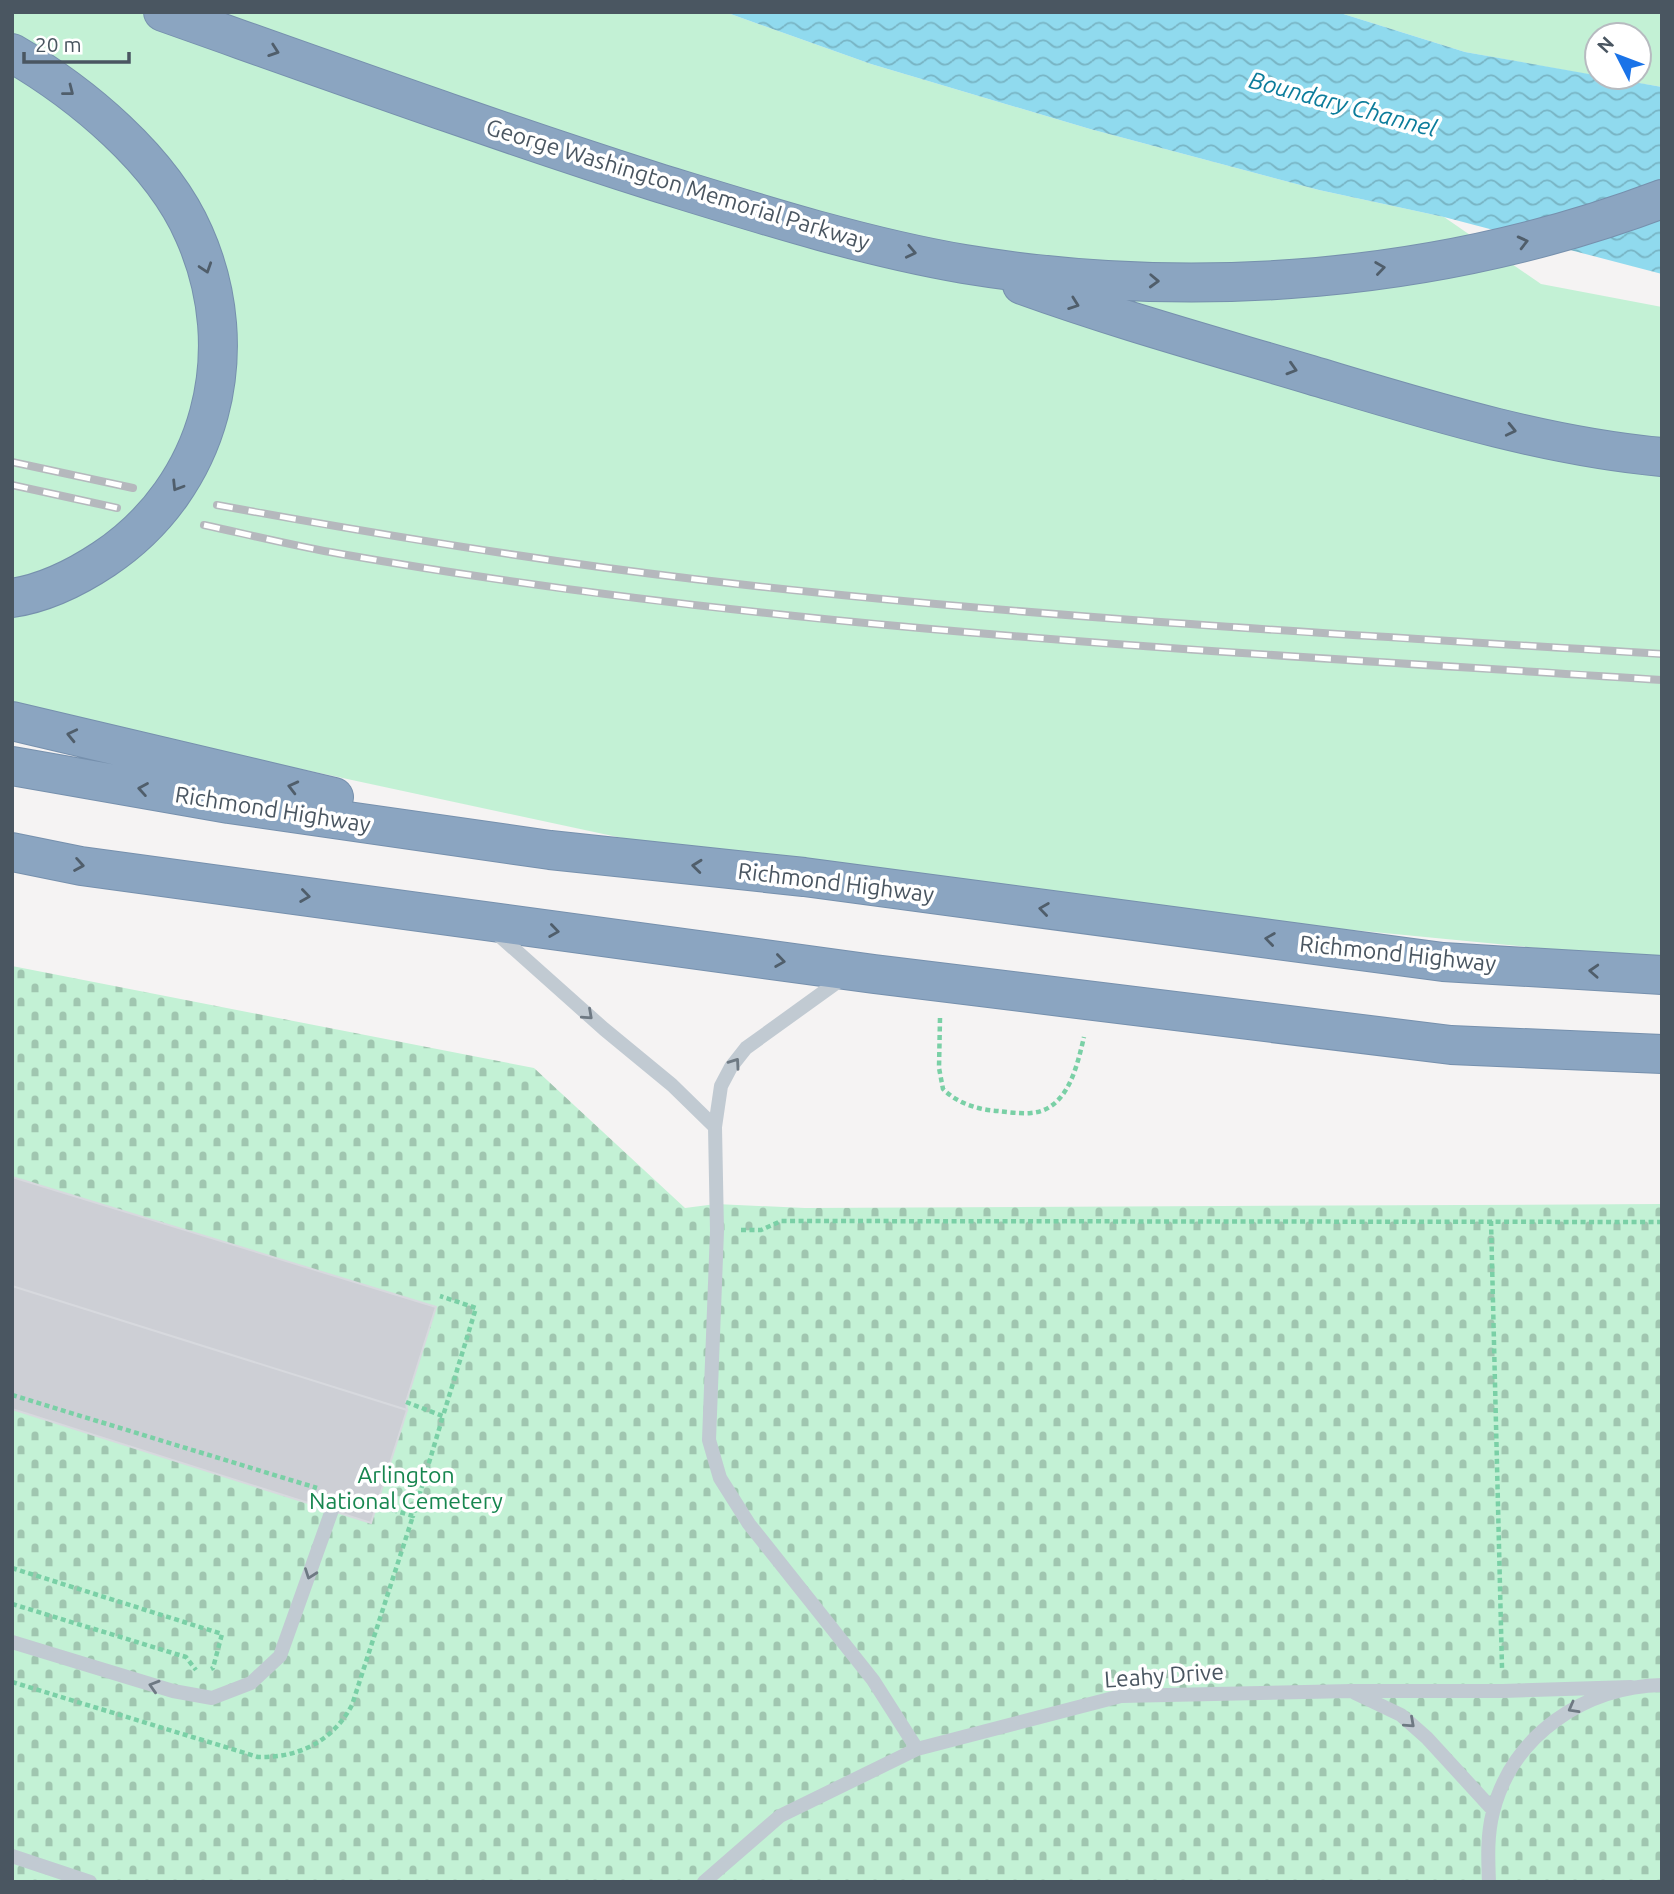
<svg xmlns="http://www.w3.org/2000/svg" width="1674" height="1894" font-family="Ubuntu,sans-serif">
  <defs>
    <pattern id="cemetery-stones" width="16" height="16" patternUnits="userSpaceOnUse" patternTransform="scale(1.75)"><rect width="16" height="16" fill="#c3f1d5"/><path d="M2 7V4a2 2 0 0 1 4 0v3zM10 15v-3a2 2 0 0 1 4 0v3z" fill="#a0c6b0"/></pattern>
    <pattern id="water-waves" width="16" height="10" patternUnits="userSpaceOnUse" patternTransform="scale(1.75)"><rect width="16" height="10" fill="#90daee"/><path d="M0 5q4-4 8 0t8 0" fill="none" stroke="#78b4c4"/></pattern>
  </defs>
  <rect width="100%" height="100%" fill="#f5f3f3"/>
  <path fill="url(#cemetery-stones)" d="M12,966L534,1068L685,1208L716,1204L805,1208L1662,1204V1882H12Z"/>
  <path fill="#c3f1d5" d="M12,12H725L871,64L1090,129L1319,190L1444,217L1541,284L1662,307V960L804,877L12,707Z
    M1337,12H1662V87L1604,77H1639V35H1597V76L1465,52Z"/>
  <path fill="url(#water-waves)" d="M725,12H1337L1465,52L1662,87V274L1444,217L1319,190L1090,129L871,64Z"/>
  <path fill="#cdcfd5" stroke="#d7d9de" stroke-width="2" d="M12,1177L436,1307L406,1402L407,1410L12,1286Z
    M12,1286L407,1410L371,1523L12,1409Z"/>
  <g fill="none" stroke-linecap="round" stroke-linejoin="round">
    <defs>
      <path id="highway" d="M163,12C327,70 490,129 656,182C757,213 860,246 964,264C1196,302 1442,282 1662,199
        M12,53C81,93 162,160 194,234C246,351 212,487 104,559C77,577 45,593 12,598
        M1022,285C1116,319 1214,346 1311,375C1425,409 1542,446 1662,457
        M12,721L334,797
        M12,766L229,804L550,850L804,877L1443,962L1662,975
        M12,852L81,866L874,974L1451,1045L1662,1054"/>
    </defs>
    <use href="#highway" stroke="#7690ad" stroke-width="40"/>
    <path stroke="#7ad0a6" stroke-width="4.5" stroke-dasharray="5 3.5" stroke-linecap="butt" d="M940,1018L939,1068L943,1089C957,1103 978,1110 998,1111C1008,1112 1020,1114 1031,1113C1068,1110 1077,1066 1084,1037
      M1491,1221L1502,1668
      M741,1230H761L781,1221L1662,1222
      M12,1395L317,1488
      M406,1402L443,1416L476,1308L440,1296
      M376,1505L413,1516L443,1416
      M12,1568L222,1634L213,1668L211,1669
      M12,1604L186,1657L196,1670
      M12,1682L258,1757C299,1758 333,1741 352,1705L413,1516"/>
    <path stroke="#c1cad2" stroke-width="14" d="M494,931L604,1029L672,1085L715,1127
      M843,978L746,1048L731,1067L721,1086L715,1127L717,1231L709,1440L720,1478L749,1524L873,1680L917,1749
      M12,1642L173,1691L212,1698L251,1683L280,1656L332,1510
      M1355,1693L1401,1715L1427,1738L1493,1810
      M12,1856L90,1882
      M704,1882L780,1816L917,1749L1121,1696L1351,1691H1503L1631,1687
      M1489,1882C1488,1858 1487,1835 1493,1812C1512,1735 1586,1686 1662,1685"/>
    <use href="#highway" stroke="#8ba5c1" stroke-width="38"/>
    <defs>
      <path id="rail" d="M12,462L133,488
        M12,485L117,508
        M217,505C375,534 534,560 694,579C1015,617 1339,634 1662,654
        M204,525C250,535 295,546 341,554C777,631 1221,651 1662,680"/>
    </defs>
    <use href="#rail" stroke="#b5b8bd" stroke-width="8"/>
    <use href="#rail" stroke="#fff" stroke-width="5" stroke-dasharray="16" stroke-linecap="butt"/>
  </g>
  <defs><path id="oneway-chevron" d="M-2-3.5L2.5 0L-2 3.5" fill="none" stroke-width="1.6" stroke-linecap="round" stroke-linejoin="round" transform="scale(1.75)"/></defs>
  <g stroke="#505e6b">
    <use href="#oneway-chevron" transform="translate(274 51) rotate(19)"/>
    <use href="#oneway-chevron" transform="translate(69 91) rotate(38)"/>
    <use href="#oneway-chevron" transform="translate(1523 242) rotate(-14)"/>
    <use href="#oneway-chevron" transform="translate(911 252) rotate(12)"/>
    <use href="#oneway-chevron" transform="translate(206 268) rotate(72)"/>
    <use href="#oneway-chevron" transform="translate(1380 268) rotate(-8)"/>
    <use href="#oneway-chevron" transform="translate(1154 281) rotate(2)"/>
    <use href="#oneway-chevron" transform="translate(1074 304) rotate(20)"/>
    <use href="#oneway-chevron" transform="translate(1292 369) rotate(17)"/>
    <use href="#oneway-chevron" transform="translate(1511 430) rotate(13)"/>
    <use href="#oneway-chevron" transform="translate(177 486) rotate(122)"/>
    <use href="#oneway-chevron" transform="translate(72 735) rotate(-167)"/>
    <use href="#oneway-chevron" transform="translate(293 787) rotate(-166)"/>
    <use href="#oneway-chevron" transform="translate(143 789) rotate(-170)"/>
    <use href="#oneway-chevron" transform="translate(79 865) rotate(10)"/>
    <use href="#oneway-chevron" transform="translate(697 866) rotate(-174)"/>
    <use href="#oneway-chevron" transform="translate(305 896) rotate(8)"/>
    <use href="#oneway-chevron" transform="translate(1044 909) rotate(-172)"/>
    <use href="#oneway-chevron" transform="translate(554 931) rotate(8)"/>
    <use href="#oneway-chevron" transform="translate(1270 939) rotate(-172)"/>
    <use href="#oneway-chevron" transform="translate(780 961) rotate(8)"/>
    <use href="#oneway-chevron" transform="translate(1594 971) rotate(-177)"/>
  </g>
  <g stroke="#6e7983">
    <use href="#oneway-chevron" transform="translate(588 1015) rotate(42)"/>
    <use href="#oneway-chevron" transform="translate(735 1063) rotate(-55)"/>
    <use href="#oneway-chevron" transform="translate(310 1574) rotate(110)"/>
    <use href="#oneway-chevron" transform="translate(154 1686) rotate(-163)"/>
    <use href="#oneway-chevron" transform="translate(1573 1708) rotate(151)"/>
    <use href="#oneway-chevron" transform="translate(1410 1723) rotate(42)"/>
  </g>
  <g text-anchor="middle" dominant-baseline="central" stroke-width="7" stroke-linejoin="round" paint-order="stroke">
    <g font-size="23" fill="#4a5661" stroke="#fff">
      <text transform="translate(678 184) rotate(17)">George Washington Memorial Parkway</text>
      <text transform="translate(273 809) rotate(9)">Richmond Highway</text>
      <text transform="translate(836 882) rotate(7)">Richmond Highway</text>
      <text transform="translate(1398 953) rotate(6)">Richmond Highway</text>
      <text transform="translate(1164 1675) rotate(-4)">Leahy Drive</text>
    </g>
    <g font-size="23" fill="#17864f" stroke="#fff">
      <text x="406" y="1474">Arlington<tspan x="406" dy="26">National Cemetery</tspan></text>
    </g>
    <g font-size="24" font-style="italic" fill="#0c7c9b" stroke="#fff">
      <text transform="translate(1343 104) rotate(15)">Boundary Channel</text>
    </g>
  </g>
  <rect width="1674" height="1894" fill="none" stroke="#4a5661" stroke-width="28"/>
  <g transform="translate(1618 56) rotate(312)"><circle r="33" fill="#ffffff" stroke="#b7bbc0" stroke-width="2"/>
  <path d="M0-5L12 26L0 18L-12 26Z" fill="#1a73e8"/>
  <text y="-10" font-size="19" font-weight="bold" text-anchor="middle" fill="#4a5661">N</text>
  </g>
  <path d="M24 52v10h105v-10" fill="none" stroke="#4a5661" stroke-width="3.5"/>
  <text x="35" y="52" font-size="21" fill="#4a5661" stroke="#ffffff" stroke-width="5" paint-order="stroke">20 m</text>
</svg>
